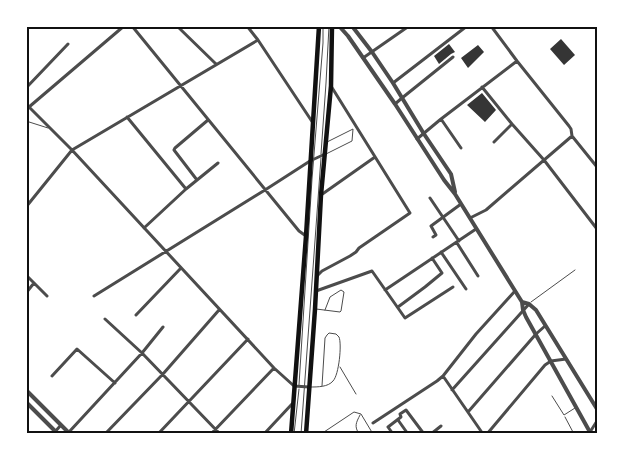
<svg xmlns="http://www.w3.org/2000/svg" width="623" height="460" font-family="Mulish,sans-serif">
  <rect width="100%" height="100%" fill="#fff"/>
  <path fill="#353535" d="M561,39L575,55L564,65L550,49Z
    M449,44L455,52L451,54L439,64L434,56Z
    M478,45L484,52L468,68L461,58Z
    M482,93L496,110L485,122L467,105Z"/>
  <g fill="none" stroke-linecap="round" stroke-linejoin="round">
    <path stroke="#4c4c4c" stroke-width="1" d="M26,121L48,128
      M321,154L326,83L329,26
      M326,154L352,141L353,129L327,142
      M531,302L575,270
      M316,309L340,312L341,311L344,292L341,290L330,297L325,310
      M340,367L356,394
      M299,385L312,179L323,43V26
      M310,387C318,387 328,387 333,381C339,375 342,344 339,337C338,336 337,335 336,334L329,333L327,335L325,338L322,386
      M552,396L564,415L575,408
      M565,417L574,434
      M294,434L299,389
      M301,434L321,158
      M321,434L354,412L361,414L373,434
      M359,434C354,426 356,423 360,415"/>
    <path stroke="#4c4c4c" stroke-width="2" d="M40,26L41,27"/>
    <path stroke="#4c4c4c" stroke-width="3" d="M132,26L299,231L306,236
      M177,26L216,64
      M247,26L258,40L313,123
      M363,58L409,26
      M393,83L467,26
      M482,87L512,124L544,160L597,229
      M26,88L68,44
      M26,104L72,150L274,368L294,386L309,387
      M395,104L402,98L453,57
      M29,107L124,26
      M127,117L186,189
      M441,119L461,148
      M572,136L597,167
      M417,139L441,119L517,61
      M494,142L512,124
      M197,180L174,150L175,148L208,120
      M321,195L375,157
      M430,198L459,241
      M26,207L72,150L258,40
      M470,218L486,210L572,136L571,129L569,126L517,61L491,26
      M144,228L186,189L218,163
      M433,237L436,235L431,226L461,204
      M457,243L478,276
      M441,252L466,289
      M26,275L47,296
      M318,275L322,271L350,256L356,252L359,248L410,213L331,86
      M385,290L476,229
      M316,291L372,271L405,318L453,287
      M26,293L34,283
      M94,296L265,190L310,161L325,154
      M398,307L425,287L442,273L432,258
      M136,315L181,268
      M105,319L142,353L220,434
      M26,337L27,336
      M52,376L77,349L115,383
      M443,376L483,434
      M452,390L529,304
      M468,412L536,334L545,326
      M398,420L408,434
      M373,423L437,381L443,376L476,334L515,291
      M69,432L142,353L163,327
      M590,432L597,421
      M53,434L61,425
      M105,434L163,374L219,310
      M158,434L248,339
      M211,434L274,368
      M264,434L292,404
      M393,434L388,427L401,417L400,414L406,410L424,434
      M431,434L441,426
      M487,434L545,365L551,361L566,359"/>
    <path stroke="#4c4c4c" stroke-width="4" d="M339,26L348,36L395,104L444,180L455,194L522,302L523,310L526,317L591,434
      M352,26L372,52L393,83L424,134L451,174L455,192
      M522,302L529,304L536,310L597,409
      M26,390L70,434
      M26,402L58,434"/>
    <path stroke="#111" stroke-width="4.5" d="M291,434L306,236L319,26
      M306,434L315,309L321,195L331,86L332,26"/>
  </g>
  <rect width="623" height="460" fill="none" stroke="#ffffff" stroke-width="55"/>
  <rect x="28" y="28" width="568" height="404" fill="none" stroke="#111" stroke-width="2"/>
</svg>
